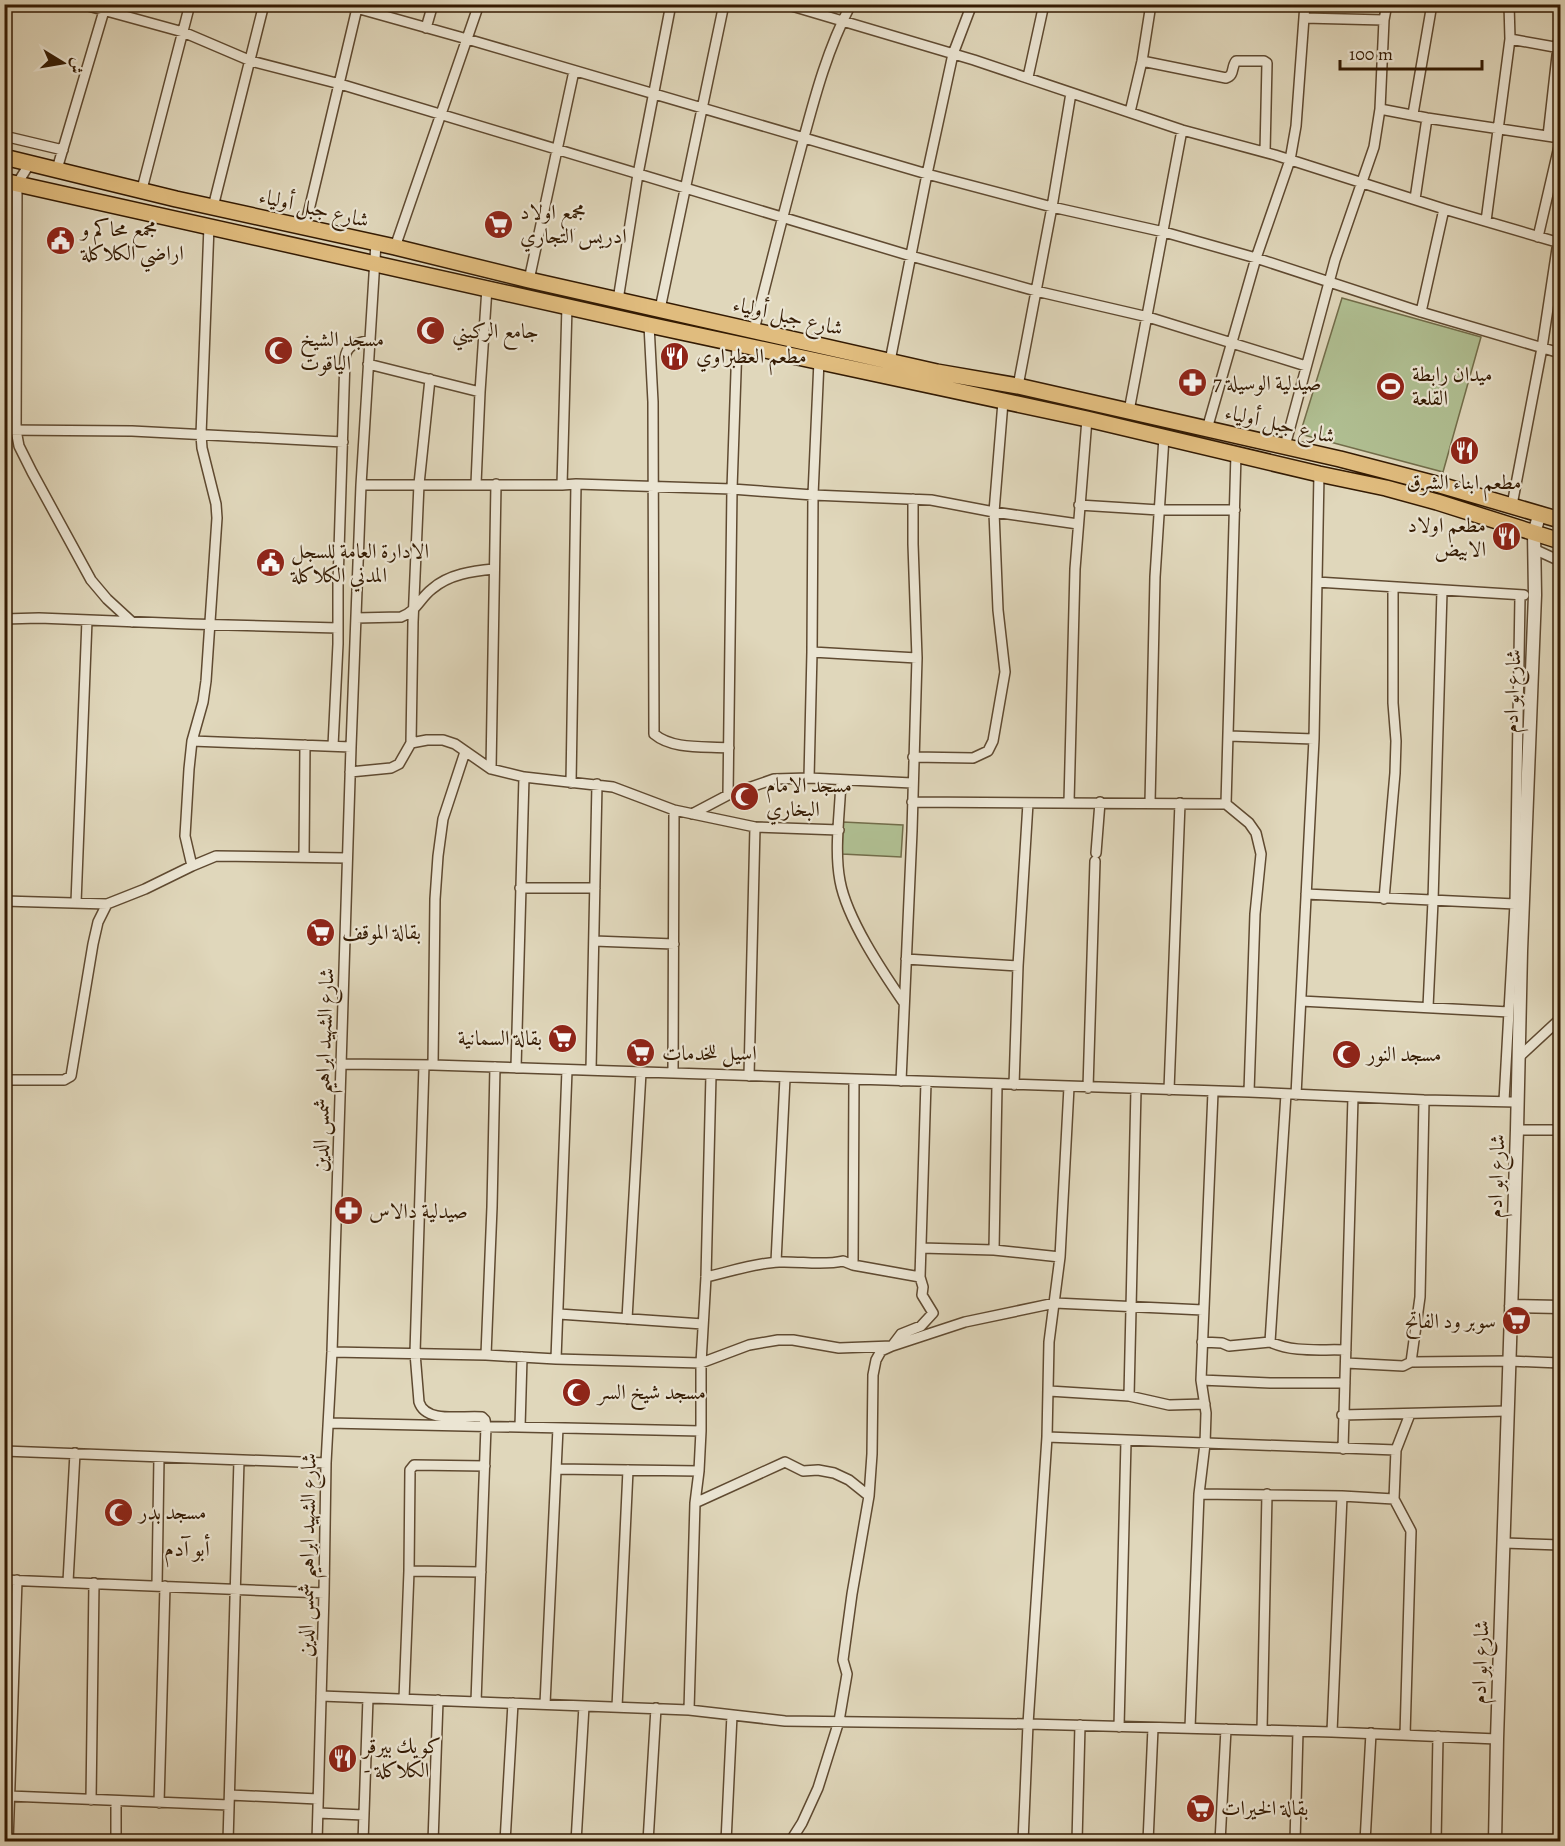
<svg xmlns="http://www.w3.org/2000/svg" width="1565" height="1846" font-family="Alegreya,Amiri,serif">
  <rect width="100%" height="100%" fill="#e0d7bb"/>
  <filter id="stains"><feTurbulence type="fractalNoise" baseFrequency=".00333" numOctaves="4"/><feColorMatrix values="0 0 0 0 .2 0 0 0 0 .09 0 0 0 0 .02 0 0 0 .5 -.17"/></filter>
  <radialGradient id="worn" r=".72"><stop offset=".6" stop-color="#630" stop-opacity="0"/><stop offset="1" stop-color="#630" stop-opacity=".3"/></radialGradient>
  <path fill="#b0bf92" stroke="#726d4a" stroke-width="1.5" d="M1342,298L1481,337L1443,472L1300,434Z
    M843,822L903,825L901,857L842,854Z"/>
  <g fill="none" stroke-linecap="round" stroke-linejoin="round">
    <defs>
      <path id="minor" d="M81,4L183,32L251,61L340,84L911,256L1036,291L1148,317L1306,366
        M342,4L467,39L927,174L1052,207L1164,232L1256,258L1421,312L1560,353
        M785,4L974,60L1182,130L1275,155L1444,209L1560,243
        M1304,18L1384,20
        M426,28L433,4
        M1510,39L1560,48
        M1142,61L1226,78C1235,75 1231,67 1236,61H1264L1267,63L1265,152
        M1028,77L1044,4
        M1380,109L1427,118L1560,138
        M1130,112L1142,61L1151,4
        M1413,114L1432,4
        M4,136L63,150
        M1548,136L1560,29
        M30,163L17,184L16,430L19,446L32,472L91,580L107,599L132,622
        M57,169L106,4
        M142,189L190,4
        M1415,199L1427,118
        M213,207L264,4
        M1486,221L1510,39L1509,4
        M305,227L358,4
        M1538,237L1560,142
        M395,247L479,4
        M529,280L574,71
        M618,300L638,174L671,4
        M660,309L724,4
        M1421,312L1444,209
        M649,325L653,402L654,734C673,750 705,746 729,748
        M754,330C769,271 784,211 800,152C814,100 826,52 851,4
        M890,361L927,174L953,54L972,4
        M368,364L480,392
        M1018,386L1052,207L1071,93
        M1129,411L1182,130
        M1207,429L1256,258L1290,160L1296,126L1305,4
        M4,430L132,431L343,442
        M1285,446L1335,260L1374,147L1380,109L1384,20L1387,4
        M476,484L480,392L487,288
        M361,485H562L576,484L732,489L813,495L931,500L994,512L1078,524
        M562,485L567,306
        M1079,505L1159,510H1235
        M1512,505L1542,348L1558,242
        M1536,550L1560,561
        M1317,582L1524,595
        M356,618L401,617C416,612 420,598 432,589C449,574 473,571 494,569
        M4,619L39,618L190,624L338,628
        M812,652L917,658
        M1229,736L1314,739
        M192,741L351,747
        M411,743L413,622L419,484L430,379
        M333,746L338,644V583L345,358C347,343 357,344 370,340
        M913,757L973,758L988,751L993,741L1005,672L998,610L994,512L1003,402
        M491,769L496,484
        M350,772L391,768L399,764L411,743L427,740H443L455,744L491,769L524,777L613,787L674,810L673,1073
        M809,778L812,652L813,495L819,361
        M841,780C840,812 834,850 840,881C847,919 882,971 904,1003
        M571,783L576,484
        M728,795L732,489L737,343
        M912,802L1226,804L1249,823L1256,833L1261,854L1255,914L1249,1092
        M1069,802L1075,569L1087,419
        M1150,803L1155,577L1164,437
        M1226,804L1236,454
        M674,810L755,827L839,830
        M692,814L728,795L774,779L809,778L912,783
        M1096,853L1100,802
        M304,857L305,745
        M192,866L185,836L189,769L192,741L203,702L206,681L217,518L216,504L202,448L201,435L209,226
        M520,888H595
        M1306,894L1515,904
        M1384,899L1395,773L1396,741L1393,703V587
        M4,901L107,904L145,889L192,866L216,856L347,858
        M76,903L87,620
        M594,941L674,944
        M906,959L1018,966
        M1301,1001L1509,1012
        M1428,1007L1433,901L1442,591
        M1519,1057L1560,1019
        M342,1064L433,1065L1249,1092L1424,1100L1517,1102
        M424,1065L415,1353L419,1402C426,1424 463,1415 482,1417L485,1420L486,1426L476,1702
        M433,1065L435,899L438,856L443,819L465,752
        M516,1068L524,777
        M591,1070L597,784
        M749,1076L755,827
        M4,1080H64L71,1076L93,944L98,922L107,904
        M901,1081L912,831L917,658L913,544V499
        M1014,1085L1018,966L1028,803
        M1088,1088L1095,861
        M1169,1090L1180,803
        M1296,1095L1314,739L1319,474
        M1504,1101L1515,904L1520,596
        M1517,1130H1560
        M921,1248L994,1250L1060,1257
        M994,1250L997,1085
        M776,1262L785,1078
        M853,1265L854,1080
        M706,1277C729,1272 755,1263 779,1262C800,1261 823,1266 843,1261L853,1265L920,1277
        M559,1314L703,1324
        M627,1319L641,1072
        M1202,1342L1222,1343L1229,1346L1270,1342L1286,1094
        M1270,1342C1295,1353 1319,1349 1346,1350
        M332,1352L486,1355L556,1359L701,1363L749,1345L778,1340H793L839,1348L892,1346L901,1334L921,1326L933,1313L922,1295L923,1287L920,1277L926,1082
        M486,1355L492,1207L495,1067
        M556,1359L567,1070
        M1411,1362L1509,1361L1560,1363
        M1346,1363L1403,1366L1411,1362L1420,1297L1424,1100
        M1201,1380L1270,1383H1345
        M1049,1391L1129,1396L1169,1405L1205,1404
        M1129,1396L1136,1089
        M1342,1415L1507,1411
        M329,1423L701,1431
        M520,1427L522,1357
        M1047,1437L1396,1450
        M1343,1449L1353,1097
        M4,1451L326,1463
        M556,1469L699,1471
        M1199,1494L1342,1496L1394,1499
        M695,1503L785,1462L803,1471L818,1470L834,1473L849,1480L869,1496
        M1504,1543L1560,1545
        M409,1571L481,1572
        M4,1580L324,1593
        M68,1582L75,1453
        M157,1586L159,1457
        M321,1696L689,1710L785,1721L1028,1724L1332,1732L1497,1739
        M404,1699L409,1571L410,1470L414,1465L485,1466
        M545,1704L558,1428
        M617,1707L628,1470
        M689,1710L695,1503L699,1471L701,1431V1363L706,1277L711,1075
        M1119,1727L1126,1441
        M1190,1728L1199,1494L1205,1444L1206,1413L1201,1380L1213,1092
        M1262,1730L1267,1494
        M1332,1732L1342,1496
        M1405,1735L1411,1531L1394,1499L1396,1450L1410,1414
        M230,1795L318,1799
        M9,1796L229,1805
        M91,1800L94,1583
        M159,1803L165,1586
        M318,1813L364,1815
        M8,1842L17,1580
        M116,1842V1802
        M228,1842L239,1460
        M317,1842L324,1593L326,1463L332,1352L351,747L361,485L376,243
        M363,1842L368,1698
        M433,1842L438,1700
        M505,1842L513,1703
        M576,1842L584,1706
        M648,1842L656,1708
        M726,1842L732,1715
        M790,1842L802,1823L818,1788L839,1721L847,1674L843,1660L852,1594L869,1496L872,1454L873,1375L876,1360L881,1351L892,1346L965,1322L1055,1303L1203,1310
        M1023,1842L1028,1724L1047,1437L1049,1342L1060,1257L1069,1087
        M1077,1842L1080,1725
        M1148,1842L1153,1728
        M1220,1842L1226,1729
        M1295,1842L1298,1731
        M1365,1842L1371,1733
        M1436,1842L1438,1736"/>
      <path id="tertiary" d="M1511,1306L1560,1307
        M1495,1842L1497,1739L1517,1130L1521,951L1535,595L1534,533L1540,513"/>
      <path id="primary" d="M4,157L176,199L395,247L529,280L937,372L1018,386L1340,459L1440,485L1560,520
        M4,181L649,325L1087,419L1319,474L1386,488L1437,502L1560,541"/>
    </defs>
    <use href="#minor" stroke="#5f4a31" stroke-width="12"/>
    <use href="#tertiary" stroke="#5f4a31" stroke-width="15"/>
    <use href="#primary" stroke="#341b03" stroke-width="18"/>
    <use href="#minor" stroke="#ebe5d3" stroke-width="9"/>
    <use href="#tertiary" stroke="#ebe5d3" stroke-width="12"/>
    <use href="#primary" stroke="#e0bc7e" stroke-width="15"/>
  </g>
  <defs>
    <symbol id="supermarket-disc" viewBox="-11 -11 22 22"><circle r="9.5" fill="#8f2418" stroke="#ebe5d3"/><path d="M-6-5.5h2.5l.6 2H6L4.5 2H-2.5L-4.4-4H-6ZM-1.5 3.2a1.3 1.3 0 1 0 .1 0ZM3 3.2a1.3 1.3 0 1 0 .1 0Z" fill="#fff"/></symbol>
    <symbol id="civic-disc" viewBox="-11 -11 22 22"><circle r="9.5" fill="#8f2418" stroke="#ebe5d3"/><path d="M-.6-6.5H3V-4.5H.6V-3L4-1V1h2V6H-6V1h2V-1L-.6-3ZM-1.2 2.5V6h2.4V2.5Z" fill="#fff"/></symbol>
    <symbol id="mosque-disc" viewBox="-11 -11 22 22"><circle r="9.5" fill="#8f2418" stroke="#ebe5d3"/><path d="M3.5-4.9A6 6 0 1 0 3.5 4.9A5 5 0 1 1 3.5-4.9Z" fill="#fff"/></symbol>
    <symbol id="restaurant-disc" viewBox="-11 -11 22 22"><circle r="9.5" fill="#8f2418" stroke="#ebe5d3"/><path d="M-5-6h1v4h1v-4h1v4h1v-4h1v5L-1.5 .5V6h-2V.5L-5-1ZM5-6V6H3V1.5H1.5Q1.5-4 5-6Z" fill="#fff"/></symbol>
    <symbol id="pharmacy-disc" viewBox="-11 -11 22 22"><circle r="9.5" fill="#8f2418" stroke="#ebe5d3"/><path d="M-2-6h4v4h4v4h-4v4h-4v-4h-4v-4h4Z" fill="#fff"/></symbol>
    <symbol id="stadium-disc" viewBox="-11 -11 22 22"><circle r="9.5" fill="#8f2418" stroke="#ebe5d3"/><path d="M0-5a6.5 5 0 1 0 0 10a6.5 5 0 1 0 0-10ZM-3.5-1.8h7v3.6h-7Z" fill="#fff"/></symbol>
  </defs>
  <g fill-rule="evenodd">
    <use href="#supermarket-disc" x="482" y="208" width="33" height="33"/>
    <use href="#civic-disc" x="44" y="224" width="33" height="33"/>
    <use href="#mosque-disc" x="414" y="314" width="33" height="33"/>
    <use href="#mosque-disc" x="262" y="334" width="33" height="33"/>
    <use href="#restaurant-disc" x="658" y="340" width="33" height="33"/>
    <use href="#pharmacy-disc" x="1176" y="366" width="33" height="33"/>
    <use href="#stadium-disc" x="1374" y="370" width="33" height="33"/>
    <use href="#restaurant-disc" x="1448" y="434" width="33" height="33"/>
    <use href="#restaurant-disc" x="1490" y="520" width="33" height="33"/>
    <use href="#civic-disc" x="254" y="546" width="33" height="33"/>
    <use href="#mosque-disc" x="728" y="780" width="33" height="33"/>
    <use href="#supermarket-disc" x="304" y="916" width="33" height="33"/>
    <use href="#supermarket-disc" x="546" y="1022" width="33" height="33"/>
    <use href="#supermarket-disc" x="624" y="1036" width="33" height="33"/>
    <use href="#mosque-disc" x="1330" y="1038" width="33" height="33"/>
    <use href="#pharmacy-disc" x="332" y="1194" width="33" height="33"/>
    <use href="#supermarket-disc" x="1500" y="1304" width="33" height="33"/>
    <use href="#mosque-disc" x="560" y="1376" width="33" height="33"/>
    <use href="#mosque-disc" x="102" y="1496" width="33" height="33"/>
    <use href="#restaurant-disc" x="326" y="1742" width="33" height="33"/>
    <use href="#supermarket-disc" x="1184" y="1792" width="33" height="33"/>
  </g>
  <g text-anchor="middle" dominant-baseline="central" stroke-width="4.5" stroke-linejoin="round" paint-order="stroke">
    <g font-size="21" fill="#341b03" stroke="#ebe5d3">
      <text transform="translate(314 208) rotate(13)">شارع جبل أولياء</text>
      <text transform="translate(788 316) rotate(13)">شارع جبل أولياء</text>
      <text transform="translate(1280 424) rotate(13)">شارع جبل أولياء</text>
      <text transform="translate(1512 691) rotate(-88)">شارع ابو ادم</text>
      <text transform="translate(323 1070) rotate(-88)">شارع الشهيد ابراهيم شمس الدين</text>
      <text transform="translate(1496 1176) rotate(-88)">شارع ابو ادم</text>
      <text transform="translate(307 1555) rotate(-89)">شارع الشهيد ابراهيم شمس الدين</text>
      <text transform="translate(1480 1662) rotate(-88)">شارع ابو ادم</text>
    </g>
    <g font-size="21" fill="#341b03" stroke="#ebe5d3" text-anchor="start">
      <text x="520" y="212">مجمع اولاد<tspan x="520" dy="24">ادريس التجاري</tspan></text>
      <text x="81" y="229">مجمع محاكم و<tspan x="81" dy="24">اراضي الكلاكلة</tspan></text>
      <text x="452" y="331">جامع الركيني</text>
      <text x="300" y="339">مسجد الشيخ<tspan x="300" dy="24">الياقوت</tspan></text>
      <text x="696" y="356">مطعم العطبراوي</text>
      <text x="1412" y="374">ميدان رابطة<tspan x="1412" dy="24">القلعة</tspan></text>
      <text x="1213" y="383">صيدلية الوسيلة 7</text>
      <text x="1464" y="482" text-anchor="middle">مطعم ابناء الشرق</text>
      <text x="1486" y="525" text-anchor="end">مطعم اولاد<tspan x="1486" dy="24">الابيض</tspan></text>
      <text x="291" y="551">الادارة العامة للسجل<tspan x="291" dy="24">المدني الكلاكلة</tspan></text>
      <text x="766" y="785">مسجد الامام<tspan x="766" dy="24">البخاري</tspan></text>
      <text x="342" y="932">بقالة الموقف</text>
      <text x="542" y="1038" text-anchor="end">بقالة السمانية</text>
      <text x="662" y="1053">اسيل للخدمات</text>
      <text x="1367" y="1054">مسجد النور</text>
      <text x="369" y="1211">صيدلية دالاس</text>
      <text x="1496" y="1321" text-anchor="end">سوبر ود الفاتح</text>
      <text x="598" y="1392">مسجد شيخ السر</text>
      <text x="139" y="1512">مسجد بدر</text>
      <text x="363" y="1746">كويك بيرقر<tspan x="363" dy="24">- الكلاكلة</tspan></text>
      <text x="1221" y="1808">بقالة الخيرات</text>
    </g>
    <g font-size="22" fill="#341b03" stroke="#ebe5d3">
      <text x="187" y="1549">أبو آدم</text>
    </g>
  </g>
  <rect width="1565" height="1846" fill="none" stroke="#e0d7bb" stroke-width="24"/>
  <rect x="6" y="6" width="1553" height="1834" fill="none" stroke="#341b03" stroke-width="3"/>
  <rect x="12" y="12" width="1541" height="1822" fill="none" stroke="#341b03" stroke-width="1.5"/>
  <g transform="translate(63 63) rotate(101)" stroke="#ebe5d3" stroke-width="4.5" paint-order="stroke">
  <path d="M0-4.5L10 22L0 15L-10 22Z" fill="#341b03"/>
  <text y="-9" font-size="16" font-weight="bold" text-anchor="middle" fill="#341b03">ش</text>
  </g>
  <path d="M1340 60v9h142v-9" fill="none" stroke="#341b03" stroke-width="3"/>
  <text x="1349" y="60" font-size="18" fill="#341b03" stroke="#ebe5d3" stroke-width="4.5" paint-order="stroke">100 m</text>
  <rect width="100%" height="100%" filter="url(#stains)"/>
  <rect width="100%" height="100%" fill="url(#worn)"/>
</svg>
